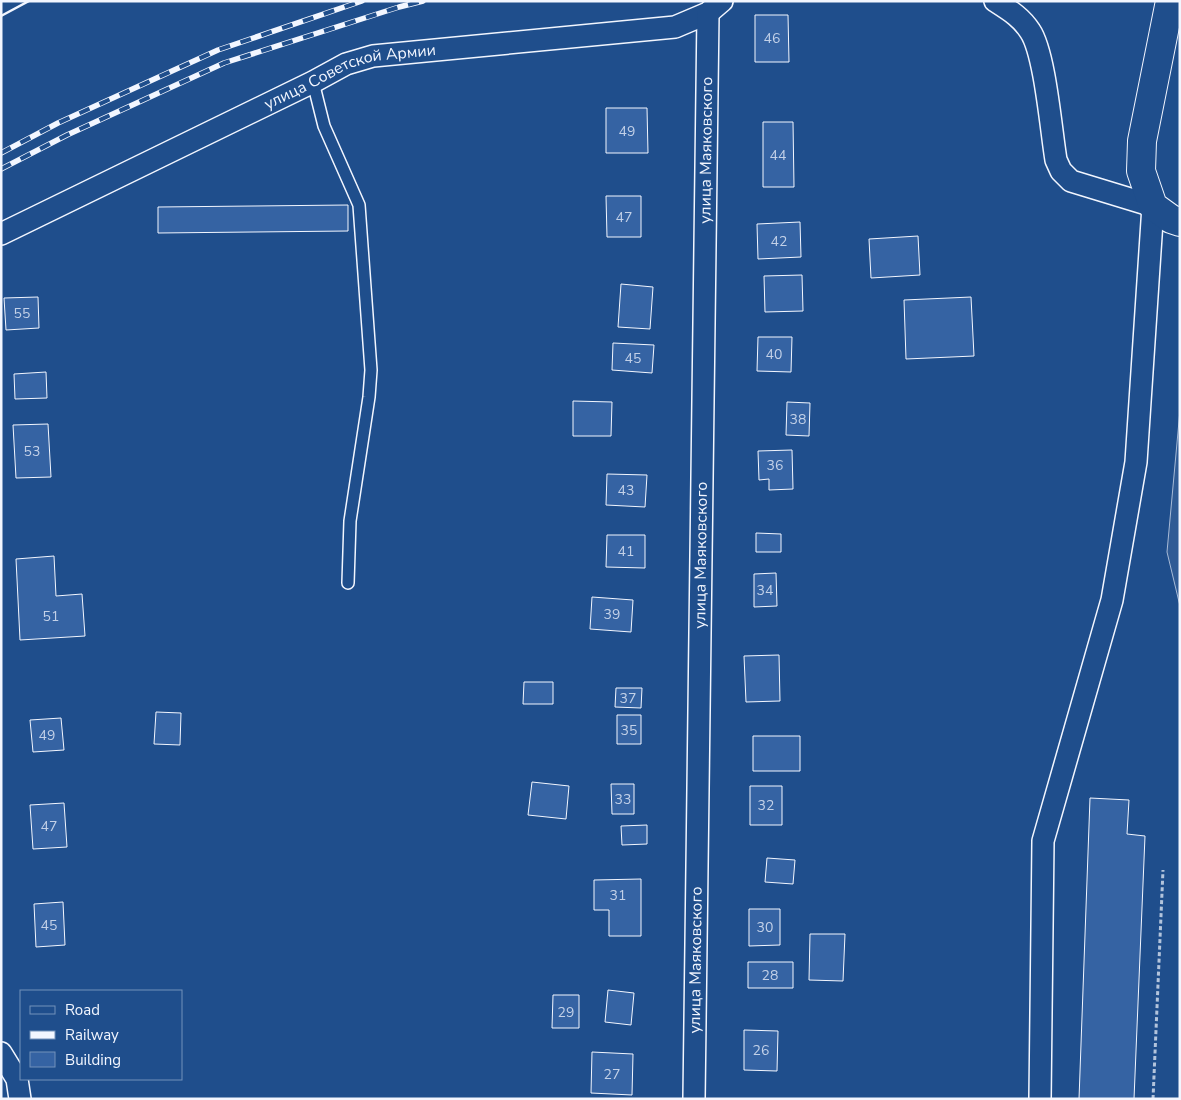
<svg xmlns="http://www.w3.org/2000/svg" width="1181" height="1100" font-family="'Nunito Sans',sans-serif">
  <rect width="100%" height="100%" fill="#1f4e8c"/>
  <path fill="#305b95" stroke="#a8bbd7" d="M1180,410V606L1167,552Z"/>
  <path fill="#3563a3" stroke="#f2f6ff" d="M755,15H788L789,62H755Z
    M606,108H647L648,153H606Z
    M763,122H793L794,187H763Z
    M606,196H641V237H607Z
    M348,205V231L158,233V207Z
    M800,222L801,257L758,259L757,224Z
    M918,236L920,275L871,278L869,239Z
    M802,275L803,311L765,312L764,276Z
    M621,284L653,287L650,329L618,327Z
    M38,297L39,328L6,330L4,298Z
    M971,297L974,356L906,359L904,300Z
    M758,337H792L791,372L757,371Z
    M613,343L654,345L652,373L612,370Z
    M46,372L47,398L15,399L14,374Z
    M573,401L612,402L611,436H573Z
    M787,402L810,403L809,436L786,435Z
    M48,424L51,477L16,478L13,425Z
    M792,450L793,489L769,490V479L759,480L758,451Z
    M607,474L647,475L645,507L606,505Z
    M756,533L781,534V552H756Z
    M607,535H645V568L606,567Z
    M54,556L56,596L82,594L85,636L20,640L16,559Z
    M776,573L777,606L754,607V574Z
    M592,597L633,600L631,632L590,629Z
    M779,655L780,701L746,702L744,656Z
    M524,682H553V704H523Z
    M616,688H642L641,708L615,707Z
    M156,712L181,713L180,745L154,744Z
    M617,715H641V744H617Z
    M61,718L64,750L33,752L30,720Z
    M753,736H800V771H753Z
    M532,782L569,786L566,819L528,815Z
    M611,784H634V814H612Z
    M750,786H782V825H750Z
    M1090,798L1129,800L1127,834L1145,836L1134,1099H1079Z
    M64,803L67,847L33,849L30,805Z
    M647,825V844L622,845L621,826Z
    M767,858L795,860L793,884L765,882Z
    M641,879V936H609V910H594V880Z
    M63,902L65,945L36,947L34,904Z
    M749,909H780V945L749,946Z
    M810,934H845L843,981L809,980Z
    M748,962H793V988H748Z
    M608,990L634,993L631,1025L605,1022Z
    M553,995H579V1028H552Z
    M744,1030L778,1031L777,1071L744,1070Z
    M592,1052L633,1054L632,1095L591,1093Z"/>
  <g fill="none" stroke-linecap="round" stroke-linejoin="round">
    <defs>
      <path id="service" d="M313,82L324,126L359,205L371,370L369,397L350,521L348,583"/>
      <g id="minor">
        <path d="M995,1C1009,10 1021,17 1030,31C1045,53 1051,130 1056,160L1061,171L1071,181L1153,206L1136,462L1112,600L1043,841L1040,1099"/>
        <path id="s1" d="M1,234L313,82L346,64L373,56L675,27L708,13L722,1"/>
        <path d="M1,1053L17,1079L20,1099"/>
        <path id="s2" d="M694,1099L708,13"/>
      </g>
      <path id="secondary" d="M1170,1L1142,141L1141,171L1153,206L1171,219L1180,222"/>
    </defs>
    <use href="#service" stroke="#f2f6ff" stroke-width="14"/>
    <use href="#minor" stroke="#f2f6ff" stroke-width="24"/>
    <use href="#secondary" stroke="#f2f6ff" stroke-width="30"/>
    <path stroke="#b3c4dc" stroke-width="3" stroke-dasharray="4 2.5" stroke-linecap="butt" d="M1153,1099L1163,870"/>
    <use href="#service" stroke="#1f4e8c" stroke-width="11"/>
    <use href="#minor" stroke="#1f4e8c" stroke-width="21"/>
    <use href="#secondary" stroke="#1f4e8c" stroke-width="28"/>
    <defs>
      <path id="rail" d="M1,153L58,123L218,50L362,1
        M1,169L67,135L224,63L399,7L423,1"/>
    </defs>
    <use href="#rail" stroke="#f2f6ff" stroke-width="5.5"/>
    <use href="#rail" stroke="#1f4e8c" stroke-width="4" stroke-dasharray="11" stroke-linecap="butt"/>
    <path stroke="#f2f6ff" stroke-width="2.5" d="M1,16L29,1"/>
  </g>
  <g text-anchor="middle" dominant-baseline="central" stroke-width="4" stroke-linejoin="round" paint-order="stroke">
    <g font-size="14" fill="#c3d1e8">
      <text x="772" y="38">46</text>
      <text x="627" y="131">49</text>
      <text x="778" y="155">44</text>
      <text x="624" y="217">47</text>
      <text x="779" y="241">42</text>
      <text x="22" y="313">55</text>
      <text x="774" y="354">40</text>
      <text x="633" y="358">45</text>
      <text x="798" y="419">38</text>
      <text x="32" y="451">53</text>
      <text x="775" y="465">36</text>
      <text x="626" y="490">43</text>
      <text x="626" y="551">41</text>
      <text x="765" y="590">34</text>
      <text x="612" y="614">39</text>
      <text x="51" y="616">51</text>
      <text x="628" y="698">37</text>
      <text x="629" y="730">35</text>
      <text x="47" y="735">49</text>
      <text x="623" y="799">33</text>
      <text x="766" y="805">32</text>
      <text x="49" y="826">47</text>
      <text x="618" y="895">31</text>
      <text x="49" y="925">45</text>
      <text x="765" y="927">30</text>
      <text x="770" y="975">28</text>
      <text x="566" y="1012">29</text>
      <text x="761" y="1050">26</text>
      <text x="612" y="1074">27</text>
    </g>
    <g font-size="16" fill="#f2f6ff" stroke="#1f4e8c">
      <text stroke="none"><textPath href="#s1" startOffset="385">улица Советской Армии</textPath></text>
      <text stroke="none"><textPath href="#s2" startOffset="949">улица Маяковского</textPath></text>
      <text stroke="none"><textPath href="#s2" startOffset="544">улица Маяковского</textPath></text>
      <text stroke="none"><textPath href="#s2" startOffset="139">улица Маяковского</textPath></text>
    </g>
  </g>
  <rect width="1181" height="1100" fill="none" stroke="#f2f6ff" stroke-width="5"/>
  <rect x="20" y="990" width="162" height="90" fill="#1f4e8c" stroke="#7391ba"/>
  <rect x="30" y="1006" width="25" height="8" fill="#1f4e8c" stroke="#7391ba"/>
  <text x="65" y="1015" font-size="15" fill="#f2f6ff">Road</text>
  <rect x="30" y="1031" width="25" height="8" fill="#f2f6ff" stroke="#7391ba"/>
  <text x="65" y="1040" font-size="15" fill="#f2f6ff">Railway</text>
  <rect x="30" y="1052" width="25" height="15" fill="#3563a3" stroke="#7391ba"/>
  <text x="65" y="1065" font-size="15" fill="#f2f6ff">Building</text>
</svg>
